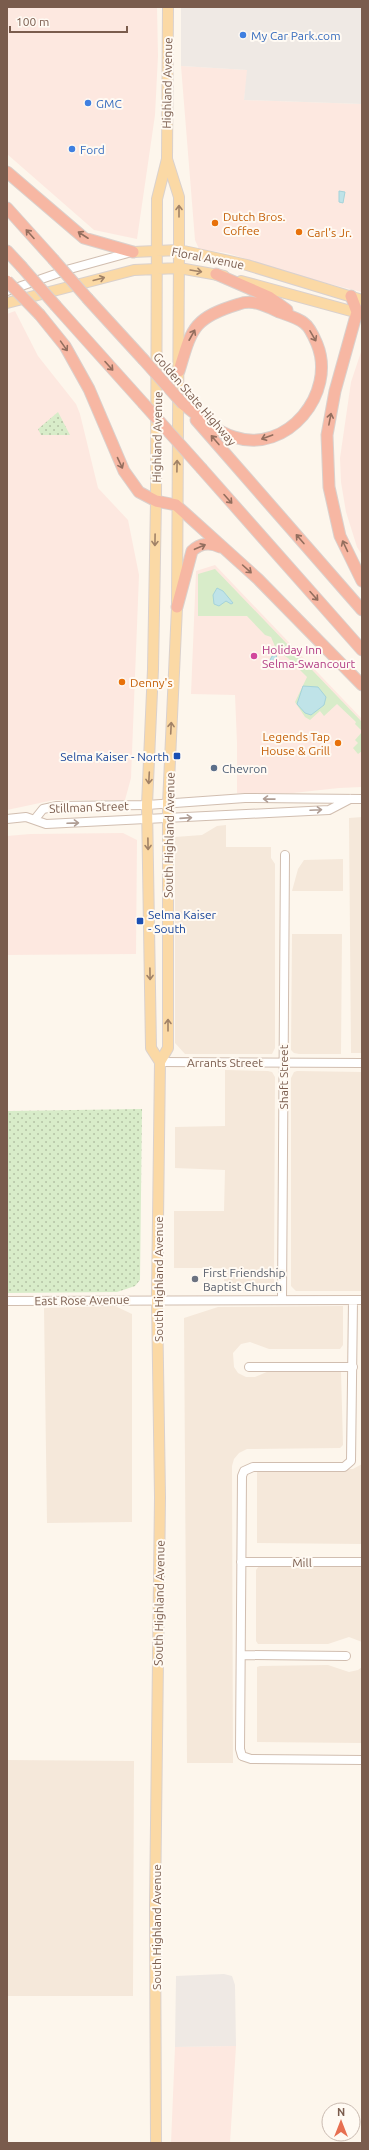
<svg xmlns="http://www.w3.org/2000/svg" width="369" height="2150" font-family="Ubuntu,sans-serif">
  <defs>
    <pattern id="grass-dots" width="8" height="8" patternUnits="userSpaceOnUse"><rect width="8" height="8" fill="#d8ecc9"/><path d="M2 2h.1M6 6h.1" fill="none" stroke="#b4c2a5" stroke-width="1.8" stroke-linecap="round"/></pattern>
  </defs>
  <rect width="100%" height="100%" fill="#fdf6ec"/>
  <path fill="#f5e8da" d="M362,817V1053H351L349,818Z
    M226,825V847H271V858L275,864V1048L272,1054H185L175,1043V837L202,835L217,826Z
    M343,859V891H292L298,869L304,860Z
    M292,934H342L341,1054H299L294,1053L291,1050Z
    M225,1070L268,1071L272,1072L275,1077L274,1284L273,1289L268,1291H224V1268H174V1211H224L225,1170L175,1168V1127L225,1126Z
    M297,1071L362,1072V1291H296L291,1286V1078L294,1072Z
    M115,1306L132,1314V1522L47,1523L44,1308Z
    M343,1306V1345L340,1349H269L250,1342L241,1344L233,1353L234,1367L238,1373L246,1377H255L269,1371H341L343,1445L340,1448L247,1449L239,1453L234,1459L232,1466L233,1763H187L184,1318L218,1307Z
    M362,1464V1544L257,1543V1472L353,1469Z
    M259,1566H362V1642L349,1637L328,1644H258L256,1641V1570Z
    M328,1665L349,1672L358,1670L362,1667V1743L257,1742V1667L260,1666Z
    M7,1760L134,1761L133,1996H7Z"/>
  <path fill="#fde8e0" d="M7,7H157L158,56L155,115L137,239L94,230L7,154Z
    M181,66L248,70L244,100L362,104V292L314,280L227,253L199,249L195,240Z
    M15,311L38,356L76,404L80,414L98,488L128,520L139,575L131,778L125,800H54L7,810V314Z
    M362,349V555L357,547L346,512L341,482L340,458L351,382Z
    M215,565L362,719V787L339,788L293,793H237V743L235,695L191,694L196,571Z
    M123,833L137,840L136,954L7,955V836L30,834Z
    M236,2046L230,2143H171L175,2047Z"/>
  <path fill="#efe9e4" d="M181,7H362V104L244,100L247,70L181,66Z
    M224,1974L232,1976L235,1985L236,2046L175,2047L176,1976Z"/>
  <path fill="url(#grass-dots)" d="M58,412L70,435H41L38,429Z
    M142,1109L140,1280L135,1286L117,1292L7,1293V1111Z"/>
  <path fill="#d8ecc9" d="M215,569L362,722V731L355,724L356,722L337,704L324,716L320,711L310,720L305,717L295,702L307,677L288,658L277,651L271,637L265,635L247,616H198V574Z
    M362,732V751L358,754L353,748L358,743L355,740Z"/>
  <path fill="#bfe3e8" stroke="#a5d3da" d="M339,191L345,192L343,203L339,202Z
    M217,588L223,591L233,603L231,604L226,601L219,606L214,604L213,595Z
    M276,655L279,665L273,667L270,660L272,656Z
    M303,686L318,687L326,697L324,705L311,715L305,713L297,704Z"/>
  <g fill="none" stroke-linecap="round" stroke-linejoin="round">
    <defs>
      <path id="minor" d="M7,291L70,269L132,252
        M7,819L26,817L46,824L329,810L350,799
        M35,819L43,809L57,806L147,805L245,798L362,799
        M160,1062L362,1063
        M282,1300L285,855
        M353,1300L351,1461L344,1467H253L244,1471L242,1476L240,1749L242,1756L251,1759L362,1760
        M7,1301L362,1300
        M249,1367H353
        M241,1562H362
        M241,1655L346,1656"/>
      <path id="major" d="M133,252L179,250L198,254L247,265L362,300
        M241,281L362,314
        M7,303L134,270L179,268L224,276
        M160,1062L151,1048L147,805L153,669L156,501L157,199L167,159L168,7
        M156,2143L155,1906L160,1497L157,1299L160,1062L168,1048V804L177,607L179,250V197L167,159"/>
      <path id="highway" d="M7,172L84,238L133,252
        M7,208L53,259
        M7,251L21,266
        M216,274L269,297L287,310
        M351,296L357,312L335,391L327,435L329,487L340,536L362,581
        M88,299L143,359
        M56,306L143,403
        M40,315L65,346L89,389L124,471L139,492L156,501L176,505L258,579L362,685
        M179,371C192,328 193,318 239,304C253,299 266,306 279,312C287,315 298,318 304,323C310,327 314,337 317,344C337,393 287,455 234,437C215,431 198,416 183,404
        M196,420L362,610
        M202,469L362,650
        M177,607L192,551C200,543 210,542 220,547"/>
    </defs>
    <use href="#minor" stroke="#d1beb0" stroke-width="10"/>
    <use href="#major" stroke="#dad1cd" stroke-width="12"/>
    <use href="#highway" stroke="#dad1cd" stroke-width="13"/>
    <use href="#minor" stroke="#fff" stroke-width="8"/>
    <use href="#major" stroke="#fbd9a5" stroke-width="10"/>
    <use href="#highway" stroke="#f7b7a3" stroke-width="11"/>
    <defs>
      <path id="highway-bridge" d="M53,259L88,299
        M21,266L56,306
        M7,281L40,315
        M143,359L183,404
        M143,403L202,469"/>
    </defs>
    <use href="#highway-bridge" stroke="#dad1cd" stroke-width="13" stroke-linecap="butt"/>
    <use href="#highway-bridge" stroke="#f7b7a3" stroke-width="11"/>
  </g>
  <defs><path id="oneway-shaft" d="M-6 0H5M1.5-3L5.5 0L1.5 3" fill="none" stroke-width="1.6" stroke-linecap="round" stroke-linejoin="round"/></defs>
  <g stroke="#a18267">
    <use href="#oneway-shaft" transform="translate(179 211) rotate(-90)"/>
    <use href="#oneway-shaft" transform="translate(196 271) rotate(9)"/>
    <use href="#oneway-shaft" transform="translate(99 279) rotate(-15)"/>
    <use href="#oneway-shaft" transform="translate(177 466) rotate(-89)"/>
    <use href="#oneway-shaft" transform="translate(155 540) rotate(91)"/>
    <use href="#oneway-shaft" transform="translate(171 728) rotate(-87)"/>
    <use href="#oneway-shaft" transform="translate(149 778) rotate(93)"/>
    <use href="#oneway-shaft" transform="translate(148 844) rotate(89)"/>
    <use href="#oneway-shaft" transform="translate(150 974) rotate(89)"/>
    <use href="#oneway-shaft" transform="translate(168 1025) rotate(-90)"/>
  </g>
  <g stroke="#936e5e">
    <use href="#oneway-shaft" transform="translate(30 234) rotate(-132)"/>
    <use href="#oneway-shaft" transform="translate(83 235) rotate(-147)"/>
    <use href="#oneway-shaft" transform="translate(192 335) rotate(-61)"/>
    <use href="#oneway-shaft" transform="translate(313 336) rotate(60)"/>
    <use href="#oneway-shaft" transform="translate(64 346) rotate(55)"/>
    <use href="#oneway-shaft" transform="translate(109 366) rotate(48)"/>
    <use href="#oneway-shaft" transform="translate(330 419) rotate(-79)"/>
    <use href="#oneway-shaft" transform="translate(267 437) rotate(160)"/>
    <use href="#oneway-shaft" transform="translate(215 440) rotate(-131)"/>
    <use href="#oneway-shaft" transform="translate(120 463) rotate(65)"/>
    <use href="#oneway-shaft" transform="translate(228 499) rotate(48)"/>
    <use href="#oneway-shaft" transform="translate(300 539) rotate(-131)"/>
    <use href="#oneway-shaft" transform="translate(345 546) rotate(-115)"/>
    <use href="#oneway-shaft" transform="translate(200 547) rotate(-23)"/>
    <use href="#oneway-shaft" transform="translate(247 569) rotate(42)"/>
    <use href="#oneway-shaft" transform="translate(314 596) rotate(48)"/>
  </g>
  <g stroke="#af9d94">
    <use href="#oneway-shaft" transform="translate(269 799) rotate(-179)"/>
    <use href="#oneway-shaft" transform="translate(316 810) rotate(-3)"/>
    <use href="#oneway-shaft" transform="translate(186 818) rotate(-4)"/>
    <use href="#oneway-shaft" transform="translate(73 823) rotate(-2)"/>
  </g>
  <g fill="#3f7fe0" stroke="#fffaf3" stroke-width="1.5">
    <circle cx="243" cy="35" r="4"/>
    <circle cx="88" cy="103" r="4"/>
    <circle cx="72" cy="149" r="4"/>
  </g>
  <g fill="#e8710a" stroke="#fffaf3" stroke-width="1.5">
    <circle cx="215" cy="223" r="4"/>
    <circle cx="299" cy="232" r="4"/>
    <circle cx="122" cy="682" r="4"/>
    <circle cx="338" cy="743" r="4"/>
  </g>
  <circle fill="#d1479c" stroke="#fffaf3" stroke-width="1.5" cx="254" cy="656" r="4"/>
  <g fill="#1a4fb4" stroke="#fffaf3" stroke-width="1.5">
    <rect x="173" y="752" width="8" height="8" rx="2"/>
    <rect x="136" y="917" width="8" height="8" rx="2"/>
  </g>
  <circle fill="#5c6f8a" stroke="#fffaf3" stroke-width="1.5" cx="214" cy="768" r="4"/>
  <circle fill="#6b7280" stroke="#fffaf3" stroke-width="1.5" cx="195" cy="1279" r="4"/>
  <g text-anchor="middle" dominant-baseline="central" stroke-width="4" stroke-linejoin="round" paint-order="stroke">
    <g font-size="12" fill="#366cbe" stroke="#fffaf3" text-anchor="start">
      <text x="251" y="35">My Car Park.com</text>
      <text x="96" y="103">GMC</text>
      <text x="80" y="149">Ford</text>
    </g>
    <g font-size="12" fill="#7a5c4d" stroke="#fffaf3">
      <text transform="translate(167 83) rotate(-89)">Highland Avenue</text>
      <text transform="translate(208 258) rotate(11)">Floral Avenue</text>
      <text transform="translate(195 399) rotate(49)">Golden State Highway</text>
      <text transform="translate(157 437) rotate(-89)">Highland Avenue</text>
      <text transform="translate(89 807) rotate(-2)">Stillman Street</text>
      <text transform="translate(169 835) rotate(-89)">South Highland Avenue</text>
      <text x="225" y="1062">Arrants Street</text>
      <text transform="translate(283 1077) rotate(-90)">Shaft Street</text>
      <text transform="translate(158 1279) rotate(-90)">South Highland Avenue</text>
      <text transform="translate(82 1300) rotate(-1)">East Rose Avenue</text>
      <text x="302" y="1562">Mill</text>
      <text transform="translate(159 1603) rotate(-89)">South Highland Avenue</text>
      <text transform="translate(156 1927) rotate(-90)">South Highland Avenue</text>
    </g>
    <g font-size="12" fill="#c56008" stroke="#fffaf3" text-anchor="start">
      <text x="223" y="216">Dutch Bros.<tspan x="223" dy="14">Coffee</tspan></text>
      <text x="307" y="232">Carl's Jr.</text>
      <text x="130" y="682">Denny's</text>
      <text x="330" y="736" text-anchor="end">Legends Tap<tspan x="330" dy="14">House &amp; Grill</tspan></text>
    </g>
    <g font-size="12" fill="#b23c85" stroke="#fffaf3" text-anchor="start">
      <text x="262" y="649">Holiday Inn<tspan x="262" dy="14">Selma-Swancourt</tspan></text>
    </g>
    <g font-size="12" fill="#164399" stroke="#fffaf3" text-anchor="end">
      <text x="169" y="756">Selma Kaiser - North</text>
      <text x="148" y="914" text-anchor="start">Selma Kaiser<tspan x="148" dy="14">- South</tspan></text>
    </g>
    <g font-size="12" fill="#4e5e75" stroke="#fffaf3" text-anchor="start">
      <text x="222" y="768">Chevron</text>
    </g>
    <g font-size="12" fill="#5b616d" stroke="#fffaf3" text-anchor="start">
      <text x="203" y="1272">First Friendship<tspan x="203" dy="14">Baptist Church</tspan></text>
    </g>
  </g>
  <rect width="369" height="2150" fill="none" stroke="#7a5c4d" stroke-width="16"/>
  <g transform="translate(341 2122)"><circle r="19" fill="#fffaf3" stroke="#cabbb1"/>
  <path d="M0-3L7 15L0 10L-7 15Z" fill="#e76f51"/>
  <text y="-6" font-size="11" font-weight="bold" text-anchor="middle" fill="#7a5c4d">N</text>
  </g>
  <path d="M10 26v6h117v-6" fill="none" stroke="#7a5c4d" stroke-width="2"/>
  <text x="16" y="26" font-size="12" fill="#7a5c4d" stroke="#fffaf3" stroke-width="3" paint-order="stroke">100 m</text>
</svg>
